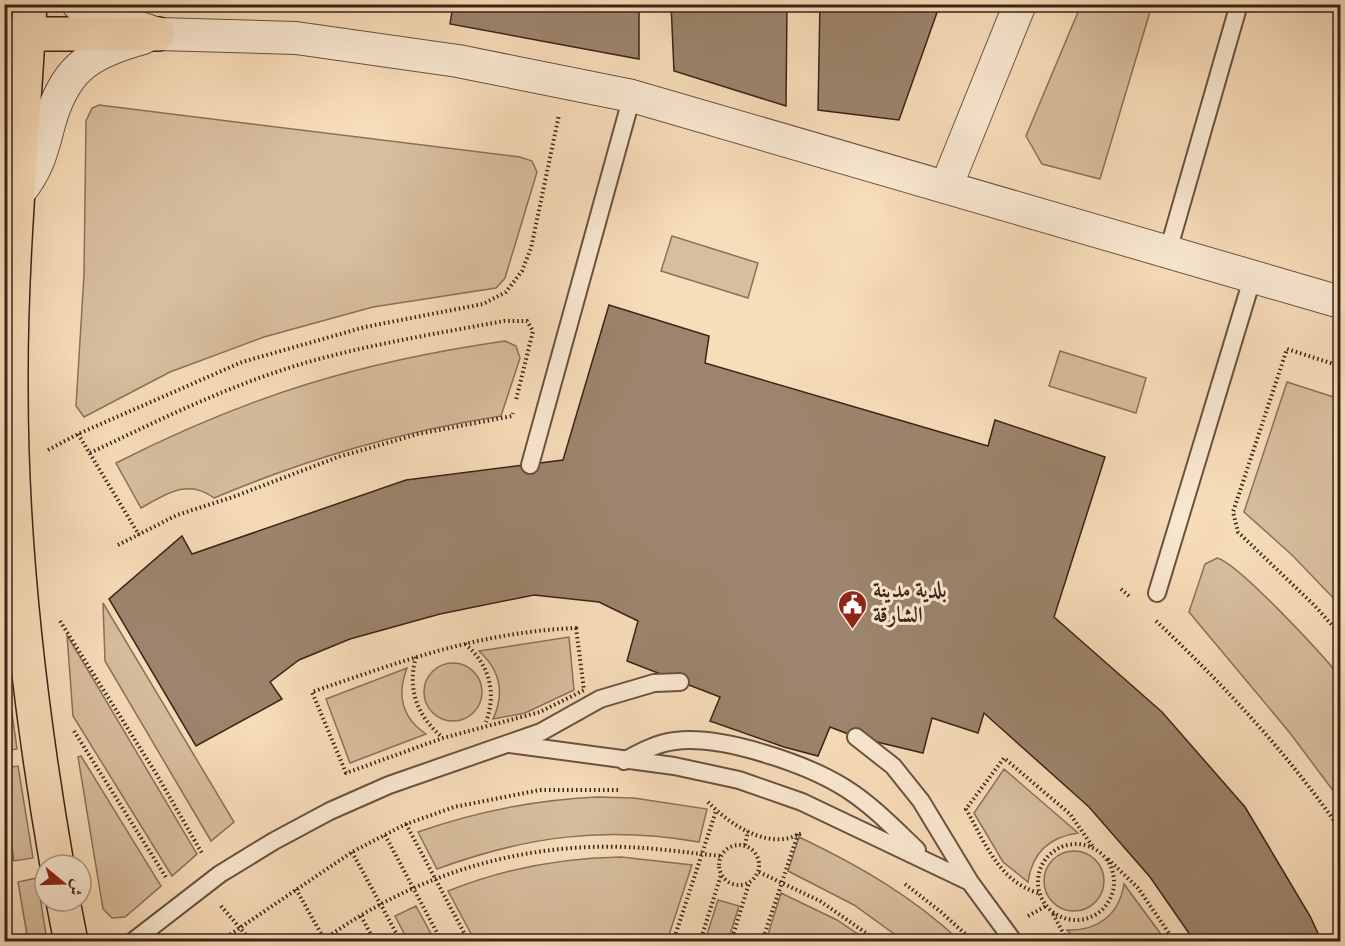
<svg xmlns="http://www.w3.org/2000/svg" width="1345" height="946" font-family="'IM FELL English',Amiri,serif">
  <rect width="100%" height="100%" fill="#f8ddba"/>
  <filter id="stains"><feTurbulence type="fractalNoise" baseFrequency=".00333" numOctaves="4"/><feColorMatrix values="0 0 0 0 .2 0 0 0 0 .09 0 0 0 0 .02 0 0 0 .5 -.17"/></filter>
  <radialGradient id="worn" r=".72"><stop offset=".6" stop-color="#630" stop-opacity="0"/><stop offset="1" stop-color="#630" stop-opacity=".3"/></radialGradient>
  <path fill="#d8be9e" stroke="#89715b" stroke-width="1.5" d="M1081,5H1152L1100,179L1042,164L1026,136Z
    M99,105L520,157L532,161L537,172L505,278L496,288L373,307L264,337L170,372L84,417L76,406L84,275L86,121L92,108Z
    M672,236L758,263L748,298L661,271Z
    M505,341L516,346L520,358L501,416C399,432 309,458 214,498C188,478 166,494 141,508L116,463C248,396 359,362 505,341Z
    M1060,351L1146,378L1136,413L1049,386Z
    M1287,382L1340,399V605L1292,555L1244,512Z
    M1217,558C1238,563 1323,655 1340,677V800L1290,733L1189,612L1205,564Z
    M103,603L234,822L211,841L105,661Z
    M67,635L197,854L172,876L73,716Z
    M569,637L574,690L525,713L493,719C505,693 500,670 479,651Z
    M4,656L17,749L5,751H4Z
    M424 692a29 29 0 1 1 58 0a29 29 0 1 1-58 0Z
    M407,668C397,694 401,717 426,734L350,763L326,699Z
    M81,756L161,886L125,917L112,918L103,909L78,757Z
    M18,766L33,858L14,861L5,801L4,768Z
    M1004,769L1078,833C1049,837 1032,853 1028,882L1003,862L974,813Z
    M597,797L634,798L707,809L699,842C604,826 527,836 437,869L418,832C477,811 534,800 597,797Z
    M799,837C858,865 912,896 960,941H904L854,905L788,871Z
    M1044 881a30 30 0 1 1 60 0a30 30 0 1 1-60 0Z
    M621,857L692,865L667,941H475L448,891C505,868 560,858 621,857Z
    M37,878L47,941H28L18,882Z
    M1124,884L1166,941H1076L1067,930C1098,931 1119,915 1124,884Z
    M781,893L837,920L868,941H766Z
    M718,900L739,906L728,941H705Z
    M416,906L435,941H408L395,916Z"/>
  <path fill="#9d846c" stroke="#3a2418" stroke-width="1.5" d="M448,4H639V59L450,24L453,5Z
    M671,4H787L786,106L674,71Z
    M820,4H940L899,120L818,110Z
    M609,305L709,336L705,363L988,446L995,420L1105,457L1054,617L1162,712L1245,807L1310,916L1322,942H1195L1150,877L1089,807L984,713L978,733L932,718L923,753L856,737L830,727L818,756L784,747L710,721L720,697L627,661L638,621L599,602L534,595L440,614L350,639L299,660L270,682L282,699L196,746L109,599L182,536L192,554L406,480L563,460Z"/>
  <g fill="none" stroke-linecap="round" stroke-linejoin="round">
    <defs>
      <path id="service" d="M1168,251L1239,4
        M530,465L632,96
        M1157,593L1253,276
        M856,737L893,766L921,801L970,882L1014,942
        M510,744L674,766L739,780L802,802L970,882
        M624,761C640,752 657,743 675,741C721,735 805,763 845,788C872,805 894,828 917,850
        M132,942L220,874L274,841L330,811L389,785L541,732L600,699L654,683L680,682"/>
      <path id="minor" d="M78,4L100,15L158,34L296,38L458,61L632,96L1340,302
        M946,187L1020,4
        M20,191C36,172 42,152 48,128C63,70 87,53 143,38"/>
      <path id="primary" d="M30,4C23,133 10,262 11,390C11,549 30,709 57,865
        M4,34H158
        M63,901L71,942"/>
    </defs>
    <use href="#service" stroke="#6a5240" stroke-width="20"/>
    <use href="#minor" stroke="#6a5240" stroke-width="34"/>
    <use href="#primary" stroke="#3a2418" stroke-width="36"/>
    <path stroke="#3a2418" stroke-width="4" stroke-dasharray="1.5 3" stroke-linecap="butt" d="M1340,366L1287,349L1233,512L1238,532L1315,606L1340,634
      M78,434L139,535
      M48,450L78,434L242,362L365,327L483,304L506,292L522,271L531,248L559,115
      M90,453C161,419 232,384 308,362C372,344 439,333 504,321H527L533,331L516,400
      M118,545L177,515L233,497L338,457L418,434L512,416L513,413
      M1121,589L1129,596
      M60,621L157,775L203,855
      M1156,621C1224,685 1287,753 1340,829
      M576,628L584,690L540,712L443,738L346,773L312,692C402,661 480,632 576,628Z
      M465,644C489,664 497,692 486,722
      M416,657C407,689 417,716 442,737
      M74,731L167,879
      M708,802C727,822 760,845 789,838C794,837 798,834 803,833
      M406,824L469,942
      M385,835L442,942
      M1038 882a38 38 0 1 1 76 0a38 38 0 1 1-76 0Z
      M719 865a20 20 0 1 1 40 0a20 20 0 1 1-40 0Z
      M745,845L748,831
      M352,852L401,942
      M1108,859L1138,888L1175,942
      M759,872L820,901L879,942
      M905,884L941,912L974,942
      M296,889L324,939
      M1038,893C999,881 985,843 966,809L1004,758L1070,814L1093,847
      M221,906L252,942
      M1053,914L1068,942
      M361,916L375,942
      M1028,916L1046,906
      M219,942L352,852L406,824L454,807L540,790H619
      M321,942C409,877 516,843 625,847C657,848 689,853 721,856
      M673,942L716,811
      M700,942L721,875
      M731,942L749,883
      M762,942L798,834"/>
    <use href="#service" stroke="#fae9d2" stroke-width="16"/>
    <use href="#minor" stroke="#fae9d2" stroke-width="32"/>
    <use href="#primary" stroke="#f8ddba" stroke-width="33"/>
  </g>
  <defs>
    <symbol id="civic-pin" viewBox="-11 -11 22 30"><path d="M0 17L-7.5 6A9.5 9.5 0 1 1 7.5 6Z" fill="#8f2418" stroke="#fae9d2"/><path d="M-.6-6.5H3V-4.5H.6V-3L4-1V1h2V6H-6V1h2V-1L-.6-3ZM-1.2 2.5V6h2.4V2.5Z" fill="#fff"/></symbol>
  </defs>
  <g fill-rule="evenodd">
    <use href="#civic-pin" x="836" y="588" width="33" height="45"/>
  </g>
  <g text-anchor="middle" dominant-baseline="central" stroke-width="6" stroke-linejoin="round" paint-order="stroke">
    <g font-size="22" font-weight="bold" fill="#3a2418" stroke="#fae9d2" text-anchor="start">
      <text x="873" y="591">بلدية مدينة<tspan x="873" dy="25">الشارقة</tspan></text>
    </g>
  </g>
  <rect width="1345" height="946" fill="none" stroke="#f8ddba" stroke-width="24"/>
  <rect x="6" y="6" width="1333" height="934" fill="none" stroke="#3a2418" stroke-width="3"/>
  <rect x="12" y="12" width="1321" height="922" fill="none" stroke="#3a2418" stroke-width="1.5"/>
  <g transform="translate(63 883) rotate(109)"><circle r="28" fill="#fae9d2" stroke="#ad9a88" stroke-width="1.5"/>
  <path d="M0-4.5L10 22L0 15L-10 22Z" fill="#8f2418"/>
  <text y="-9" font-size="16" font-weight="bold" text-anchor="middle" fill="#3a2418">ش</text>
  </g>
  <rect width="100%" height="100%" filter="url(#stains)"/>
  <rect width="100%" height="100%" fill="url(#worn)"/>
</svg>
